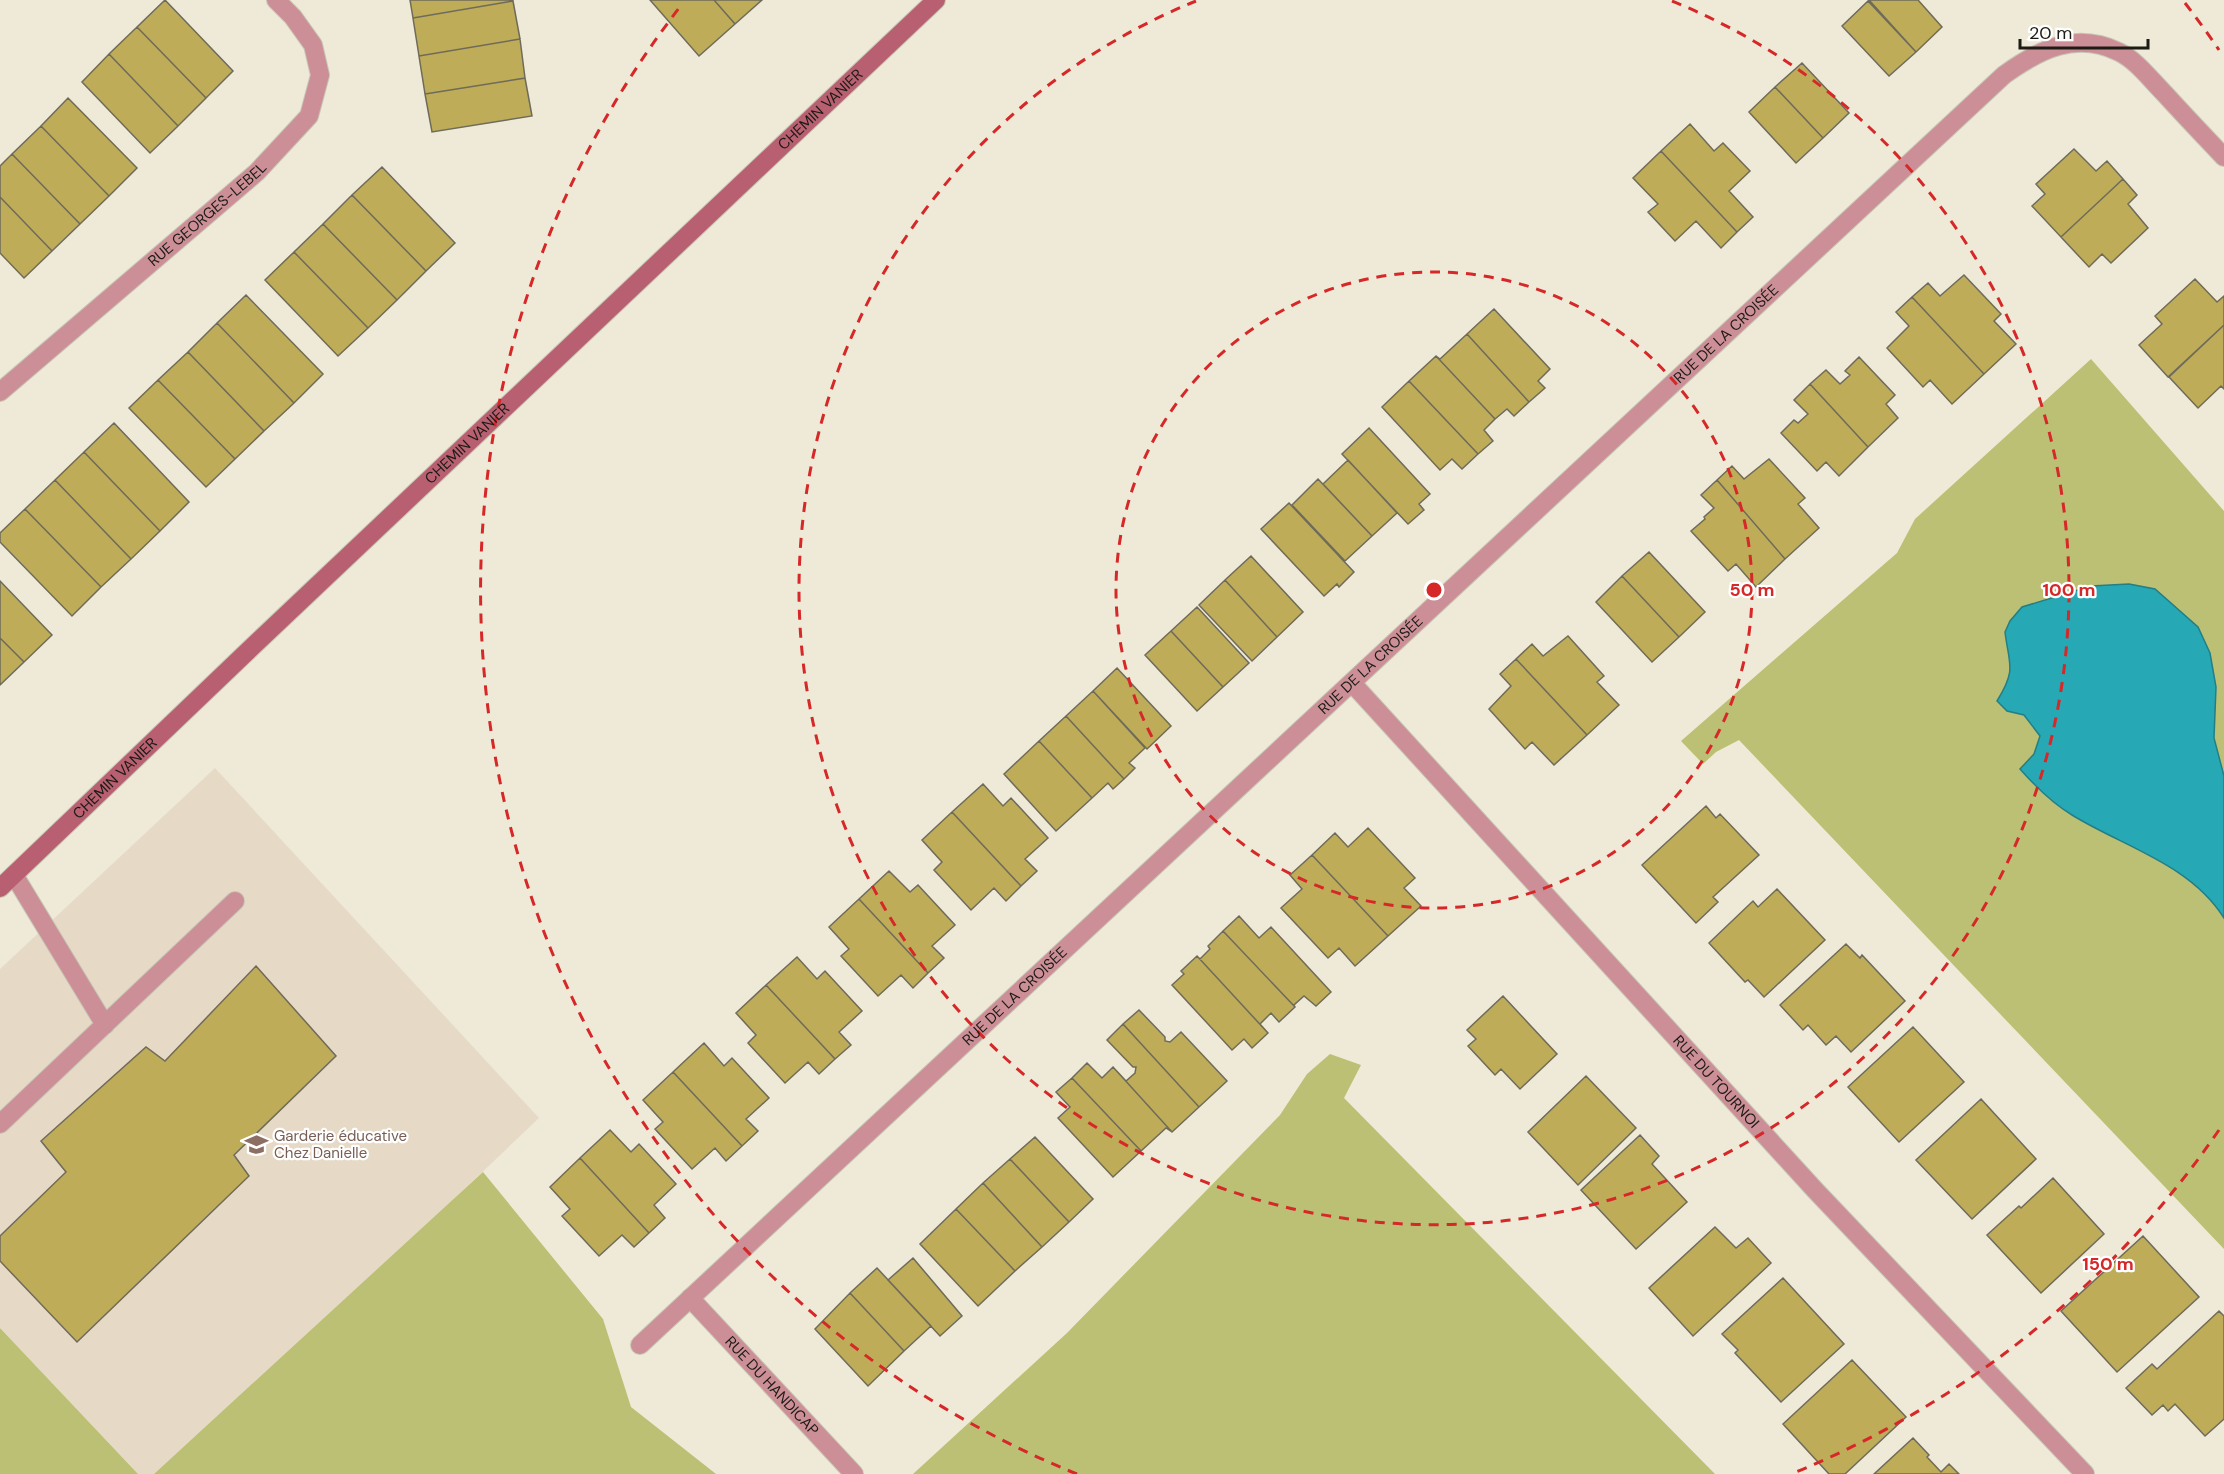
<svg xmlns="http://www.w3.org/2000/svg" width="2224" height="1474" font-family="'DM Sans',sans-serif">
  <rect width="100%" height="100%" fill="#eeead7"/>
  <path fill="#e6dac6" d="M215,768L539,1118L411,1240L154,1474H138L0,1328V969Z"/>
  <path fill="#bbc074" d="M2091,359L2224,511V1249L1739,740L1716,752L1703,764L1681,741L1897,553L1915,519Z
    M1330,1054L1361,1065L1344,1098L1715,1474H913L1067,1333L1280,1115L1307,1074Z
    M483,1172L603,1319L631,1407L716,1474H154Z
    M0,1328L138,1474H0Z"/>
  <path fill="#26a9b5" stroke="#237e85" stroke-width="1.5" d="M2129,584L2155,589L2198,627L2210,653L2216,687L2214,738L2224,776V918C2190,864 2124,847 2072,815C2052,803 2035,786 2020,769L2034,754L2040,736L2024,715L2007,711L1997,701C2017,669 2009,665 2005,632L2010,621L2022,607L2091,586Z"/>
  <path fill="#bfac58" stroke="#6e6b5a" stroke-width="1.5" d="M165,0L233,71L206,98L137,27Z
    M410,0H513V1L413,18Z
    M650,0H714L735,24L699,56Z
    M714,0H762L735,24Z
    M1869,0H1918L1942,27L1916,52Z
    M513,1L520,39L419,56L413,18Z
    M1868,1L1916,52L1889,76L1842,26Z
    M137,27L206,98L178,126L109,54Z
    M520,39L525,78L425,94L419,56Z
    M109,54L178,126L150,153L82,82Z
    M1802,63L1849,113L1823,138L1775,87Z
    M525,78L532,116L432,132L425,94Z
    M1775,87L1823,138L1796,163L1749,112Z
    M68,98L137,168L109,196L41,126Z
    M1690,124L1714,151L1723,143L1750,171L1729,191L1753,217L1737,232L1661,151Z
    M41,126L109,196L80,224L12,154Z
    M2074,149L2096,171L2107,161L2123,179L2061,237L2032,206L2045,194L2036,184Z
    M1661,151L1737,232L1721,248L1696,221L1675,241L1648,212L1658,204L1633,178Z
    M12,154L80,224L52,251L0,197V166Z
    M382,167L455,243L426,271L352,195Z
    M2123,179L2137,195L2128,204L2148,228L2111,263L2102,254L2089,267L2061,237Z
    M352,195L426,271L397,300L323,224Z
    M0,197L52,251L24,278L0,253Z
    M323,224L397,300L368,328L294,252Z
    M294,252L368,328L338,356L265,280Z
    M1964,275L2001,314L1994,321L2016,344L1984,374L1912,297L1928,283L1940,296Z
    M2195,279L2217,302L2224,296V325L2168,377L2139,345L2162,324L2155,316Z
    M246,295L323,374L294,403L217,323Z
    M1912,297L1984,374L1952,404L1930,380L1923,387L1887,348L1909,326L1896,312Z
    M1494,309L1550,369L1538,381L1545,388L1529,402L1467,334Z
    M217,323L294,403L264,431L188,352Z
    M2224,325V389L2221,386L2198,408L2169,377Z
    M1467,334L1529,402L1514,416L1507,409L1495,419L1436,356L1440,359Z
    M188,352L264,431L235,459L158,380Z
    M1436,356L1495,419L1484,430L1493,441L1478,454L1409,381Z
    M1859,357L1895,395L1886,404L1898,418L1868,447L1810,384L1826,370L1840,384L1850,375L1845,371Z
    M158,380L235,459L206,487L129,408Z
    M1409,381L1478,454L1462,469L1452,459L1440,470L1382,407Z
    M1810,384L1868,447L1839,476L1826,462L1817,471L1781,433L1794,420L1798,423L1808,414L1794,400Z
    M114,423L189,502L160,531L84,452Z
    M1369,428L1430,494L1419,504L1424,510L1408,524L1342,454Z
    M84,452L160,531L131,559L55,480Z
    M1769,459L1805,498L1798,504L1819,528L1785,559L1717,480L1732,466L1744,479Z
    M1348,460L1397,513L1372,536L1323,484Z
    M1318,479L1372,536L1345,561L1292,505Z
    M55,480L131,559L101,587L25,509Z
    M1717,480L1785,559L1756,587L1736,564L1728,571L1691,531L1705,519L1704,517L1714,508L1701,495Z
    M1289,503L1354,572L1339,587L1337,584L1324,596L1261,529Z
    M25,509L101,587L72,616L0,542V533Z
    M1649,552L1705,612L1679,637L1622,576Z
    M1251,556L1303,612L1277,637L1225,580Z
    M1622,576L1679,637L1652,662L1596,602Z
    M1225,580L1277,637L1252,661L1199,605Z
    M0,581L52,635L24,662L0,638Z
    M1197,607L1249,663L1223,687L1171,631Z
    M1171,631L1223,687L1197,711L1145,655Z
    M1568,636L1604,676L1597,682L1619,705L1587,735L1516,659L1532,644L1543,656Z
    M0,638L24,662L0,685Z
    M1516,659L1587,735L1554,765L1532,742L1525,749L1489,709L1511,686L1500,674Z
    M1117,668L1171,726L1147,749L1093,691Z
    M1093,691L1145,748L1129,763L1135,768L1124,779L1066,716Z
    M1066,716L1124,779L1113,789L1108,783L1092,798L1039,741Z
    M1039,741L1092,798L1056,831L1004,774Z
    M983,784L1003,806L1011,798L1048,838L1025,859L1037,871L1021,886L952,812Z
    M1706,806L1716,818L1720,814L1759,855L1713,897L1718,902L1696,923L1642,865Z
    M952,812L1021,886L1006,901L994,888L971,910L934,870L942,862L922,840Z
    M1368,828L1415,878L1404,888L1421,906L1388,936L1312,855L1335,833L1348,847Z
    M1312,855L1388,936L1355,966L1339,948L1328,958L1281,908L1302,889L1290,875Z
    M889,871L910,892L918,885L955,925L932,946L944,958L928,973L859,899Z
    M1777,889L1825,940L1764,997L1748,980L1745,982L1709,943L1753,901L1758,907Z
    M859,899L928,973L913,988L901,975L878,996L841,956L849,949L829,927Z
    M1239,916L1259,938L1271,927L1331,992L1316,1006L1304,996L1294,1005L1295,1007L1223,931Z
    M1223,931L1295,1007L1279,1022L1271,1013L1260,1024L1268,1033L1197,956L1200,959L1210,949L1208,946Z
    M1846,944L1860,958L1862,955L1905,1001L1851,1052L1836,1036L1826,1045L1808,1025L1803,1030L1780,1005Z
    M1197,956L1268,1033L1252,1048L1244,1039L1232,1050L1172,985L1184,974L1181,971Z
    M797,957L817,979L825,971L862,1011L839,1032L851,1045L835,1059L766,985Z
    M256,966L336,1056L234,1155L249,1176L77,1342L0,1261V1236L66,1172L41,1141L146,1047L165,1061Z
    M766,985L835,1059L819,1074L808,1062L785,1083L748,1043L756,1035L736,1013Z
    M1503,996L1557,1054L1520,1089L1501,1069L1495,1075L1468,1046L1476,1039L1467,1030Z
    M1139,1010L1165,1037V1041L1170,1042L1181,1032L1227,1081L1199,1107L1123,1024Z
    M1123,1024L1199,1107L1172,1132L1113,1067L1126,1081L1135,1073L1136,1067H1133L1107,1040Z
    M1913,1027L1964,1082L1899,1142L1848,1087Z
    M704,1043L724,1066L732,1058L769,1098L746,1119L758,1131L742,1146L673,1072Z
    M1087,1063L1102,1078L1113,1067L1172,1132L1166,1128L1141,1151L1072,1078Z
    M673,1072L742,1146L726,1161L715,1148L692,1169L655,1129L663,1122L643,1100Z
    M1586,1076L1636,1128L1578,1185L1528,1132Z
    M1072,1078L1141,1151L1113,1177L1058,1118L1070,1107L1056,1092Z
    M1981,1099L2036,1159L1972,1219L1916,1160Z
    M610,1130L631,1152L639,1144L676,1184L654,1205L665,1218L649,1233L580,1158Z
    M1640,1135L1659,1156L1652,1164L1687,1202L1636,1249L1581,1190Z
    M1035,1137L1093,1199L1069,1222L1010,1159Z
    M580,1158L649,1233L634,1247L622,1235L599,1256L562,1216L570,1209L550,1187Z
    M1010,1159L1069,1222L1042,1247L983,1183Z
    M2053,1178L2104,1234L2041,1293L1987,1235L2019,1206L2021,1208Z
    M983,1183L1042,1247L1015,1271L956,1209Z
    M956,1209L1015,1271L978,1306L920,1244Z
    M1715,1227L1736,1248L1748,1238L1771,1263L1693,1336L1649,1288Z
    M2143,1236L2199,1297L2117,1372L2061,1311Z
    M913,1258L962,1316L940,1336L888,1280Z
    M877,1268L931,1326L904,1351L850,1293Z
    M1783,1278L1844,1344L1781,1402L1735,1353L1738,1350L1722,1334Z
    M850,1293L904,1351L868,1386L815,1329Z
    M2219,1311L2224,1316V1419L2205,1436L2175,1404L2168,1411L2163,1405L2152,1415L2126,1388L2152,1364L2157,1369Z
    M1852,1360L1906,1417L1845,1474H1829L1783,1424Z
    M1913,1438L1929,1455L1927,1457L1941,1472L1949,1464L1959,1474H1874Z"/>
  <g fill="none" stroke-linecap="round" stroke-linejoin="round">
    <defs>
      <path id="lane" d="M14,875L105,1025
        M0,1124L235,901"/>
      <g id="street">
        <path id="s1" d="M0,392L257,172L309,116L320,75L313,45L293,17L276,0"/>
        <path id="s2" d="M1352,683L1815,1190L2085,1474"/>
        <path id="s3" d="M690,1298L854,1474"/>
        <path id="s4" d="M640,1345L2004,75C2040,49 2076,31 2119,52C2136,60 2151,80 2164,93C2184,115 2204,136 2224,157"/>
      </g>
      <g id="secondary">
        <path id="s5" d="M0,888L252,647L936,0"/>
      </g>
    </defs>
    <use href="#lane" stroke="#c8c5b4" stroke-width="20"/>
    <use href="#street" stroke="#c8c5b4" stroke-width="20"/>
    <use href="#secondary" stroke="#c8c5b4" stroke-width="20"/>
    <use href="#lane" stroke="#cc8f98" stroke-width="18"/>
    <use href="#street" stroke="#cc8f98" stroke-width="18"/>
    <use href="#secondary" stroke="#b86072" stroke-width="18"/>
  </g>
  <g fill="none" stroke="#d62828" stroke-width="3" stroke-dasharray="10 8">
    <circle cx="1434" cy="590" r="318"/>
    <path d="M1672 1A635 635 0 1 1 1196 1"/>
    <path d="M2219 1130A953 953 0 0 1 1791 1474M1077 1474A953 953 0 0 1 683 3M2185 3A953 953 0 0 1 2219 50"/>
  </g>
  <defs>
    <symbol id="school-bare" viewBox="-9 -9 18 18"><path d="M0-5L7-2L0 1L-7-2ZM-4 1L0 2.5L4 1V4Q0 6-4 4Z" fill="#8d6e63" stroke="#fff" stroke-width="2.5" paint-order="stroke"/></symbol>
  </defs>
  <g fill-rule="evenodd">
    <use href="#school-bare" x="240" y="1128" width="33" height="33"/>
  </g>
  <g text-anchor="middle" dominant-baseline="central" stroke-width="4.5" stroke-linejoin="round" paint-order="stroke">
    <g font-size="15" fill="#1c1b14" stroke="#fff">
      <text stroke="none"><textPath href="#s5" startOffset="1131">CHEMIN VANIER</textPath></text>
      <text stroke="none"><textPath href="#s1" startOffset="273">RUE GEORGES-LEBEL</textPath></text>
      <text stroke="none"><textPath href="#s4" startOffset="1484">RUE DE LA CROISÉE</textPath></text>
      <text stroke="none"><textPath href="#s5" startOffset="645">CHEMIN VANIER</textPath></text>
      <text stroke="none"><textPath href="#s4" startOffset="998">RUE DE LA CROISÉE</textPath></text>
      <text stroke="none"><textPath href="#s5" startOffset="159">CHEMIN VANIER</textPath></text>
      <text stroke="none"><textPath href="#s4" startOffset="512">RUE DE LA CROISÉE</textPath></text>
      <text stroke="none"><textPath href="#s2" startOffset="540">RUE DU TOURNOI</textPath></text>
      <text stroke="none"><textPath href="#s3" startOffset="120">RUE DU HANDICAP</textPath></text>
    </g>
    <g font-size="15" fill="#785e54" stroke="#fff" text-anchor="start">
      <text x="274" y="1136">Garderie éducative<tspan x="274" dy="17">Chez Danielle</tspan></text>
    </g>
  </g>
  <circle cx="1434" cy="590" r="9" fill="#d62828" stroke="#fff" stroke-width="3"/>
  <g font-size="18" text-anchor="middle" font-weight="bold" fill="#d62828" stroke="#fff" stroke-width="4.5" stroke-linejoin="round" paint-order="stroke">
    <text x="1752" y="596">50 m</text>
    <text x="2069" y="596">100 m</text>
    <text x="2108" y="1270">150 m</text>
  </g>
  <path d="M2020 39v9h128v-9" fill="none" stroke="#1c1b14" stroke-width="3"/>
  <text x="2029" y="39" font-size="18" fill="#1c1b14" stroke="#ffffff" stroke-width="4.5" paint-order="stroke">20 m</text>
</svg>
